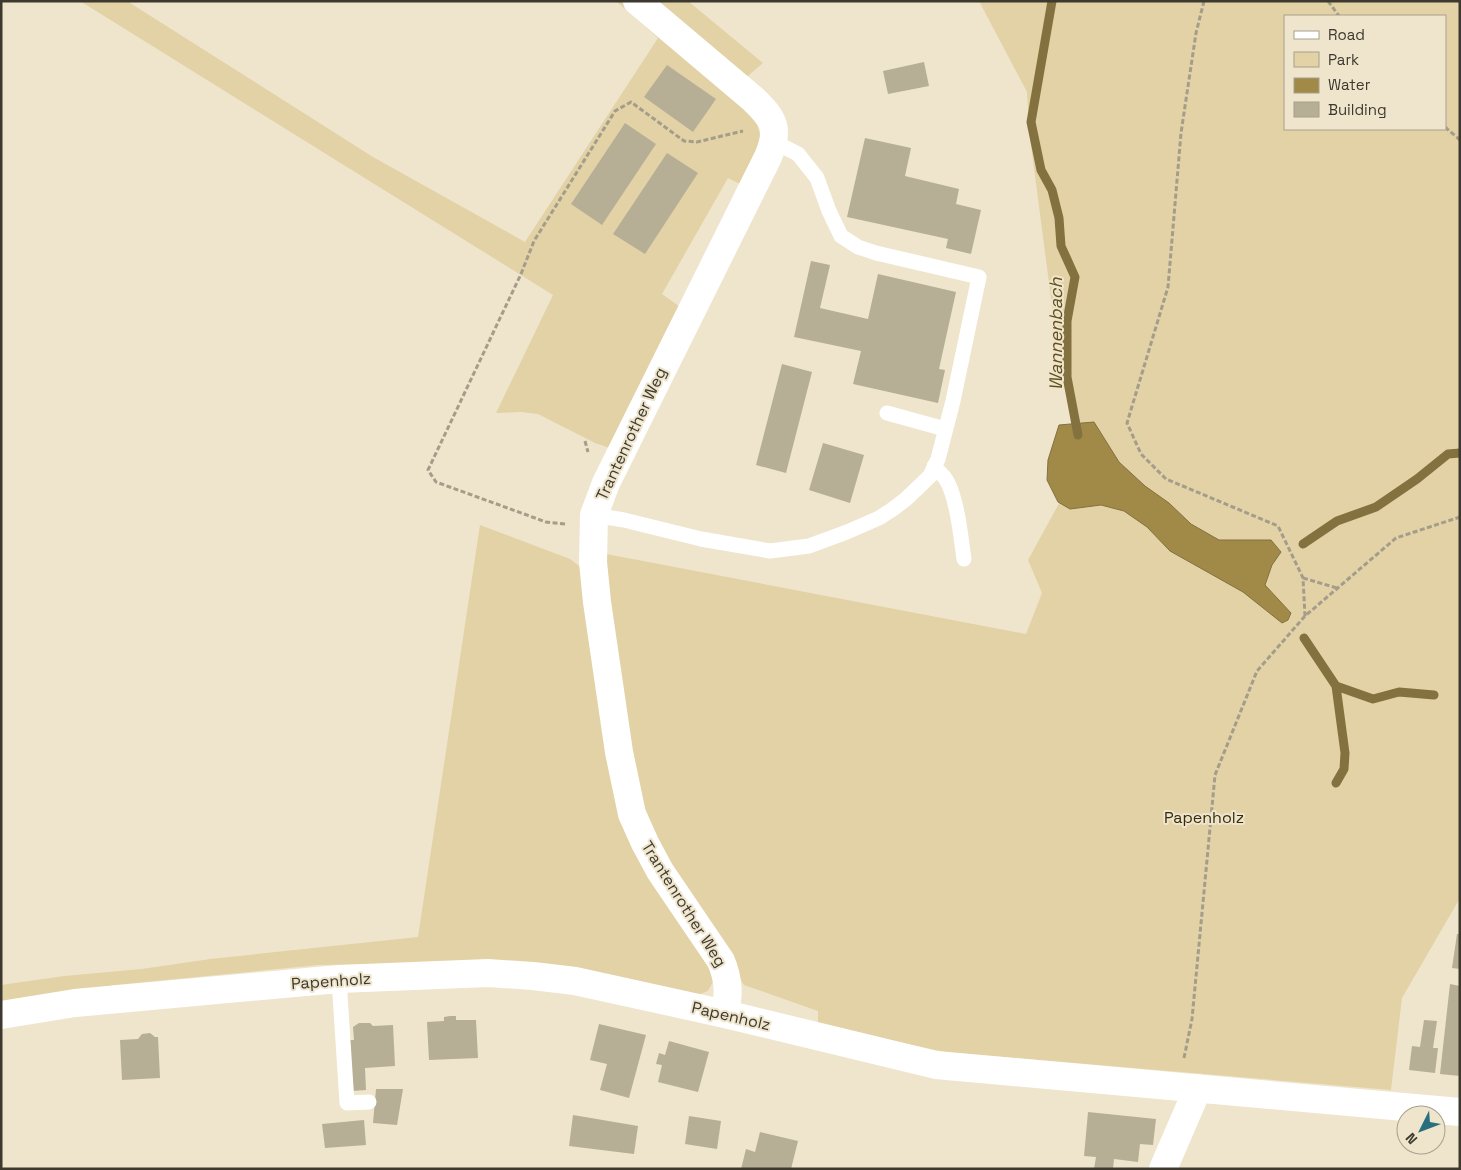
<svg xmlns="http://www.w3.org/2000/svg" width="1461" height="1170" font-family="'Space Grotesk',sans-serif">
  <rect width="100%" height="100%" fill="#efe5cc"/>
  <path fill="#e2d2a6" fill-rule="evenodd" d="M80,1H127L373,157L525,242L658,38L616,1H688L763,63L728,93L756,119L761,139L744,186L728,178L662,294L683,309L610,448L595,443L538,414L521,412L496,413L553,295Z
    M979,1H1460V898L1402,998L1391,1090L945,1052L818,1025V1011L744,985L643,823L601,553L1026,634L1042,593L1028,560L1085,456L1054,321L1029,130L1027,92ZM1285,16H1445V129H1285Z
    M480,525L570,559L587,572L613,752L715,978L708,991L698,995L514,962L319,965L115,985L1,1006V985L64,976L142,969L210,959L418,937Z"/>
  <path fill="#a18947" stroke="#837140" d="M1094,422L1119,462L1145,486L1169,503L1191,524L1219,540H1271L1281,552L1272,565L1265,585L1291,613L1288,620L1282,623L1243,592L1170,551L1147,527L1124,511L1101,505L1070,509L1058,502L1047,480L1048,460L1059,425Z"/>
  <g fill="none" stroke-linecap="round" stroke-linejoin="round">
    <path stroke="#837140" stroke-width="9" d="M1052,1L1031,122L1041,170L1052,190L1059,218L1061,246L1075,277L1067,321V377L1078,435
      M1303,544L1337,521L1376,507L1417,479L1448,454L1460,453
      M1304,638L1336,686L1345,753L1344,769L1336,783
      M1336,686L1373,699L1399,692L1434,695"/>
  </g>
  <path fill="#b7ae96" d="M924,62L929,86L888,94L883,71Z
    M667,65L716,99L693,132L644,97Z
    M625,123L656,144L602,225L571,204Z
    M865,138L911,148L905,176L959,189L956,204L981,210L971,254L946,248L948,239L847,217Z
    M667,153L698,173L645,254L613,234Z
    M811,261L830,265L820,308L868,319L878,274L956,292L939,369L945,370L938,403L853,384L861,351L794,337Z
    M782,364L812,372L786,473L756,465Z
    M823,443L864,455L850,503L809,490Z
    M1457,934H1460V969L1452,968Z
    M1450,984L1460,986V1076L1440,1074Z
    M450,1016H456V1020H476L478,1058L429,1060L427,1022L444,1021V1017Z
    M1424,1020L1437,1021L1433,1048H1438L1435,1073L1409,1070L1412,1046L1420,1047Z
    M359,1023H370L373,1026L393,1025L395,1066L365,1068L366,1090L352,1091L350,1040H354L353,1027Z
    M599,1024L646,1035L629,1098L600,1090L607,1064L590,1060Z
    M150,1033L155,1037H158L160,1078L122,1080L120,1040L138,1039L142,1034Z
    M669,1041L709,1052L698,1092L658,1082L662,1065L656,1064L659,1053L665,1055Z
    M376,1089H403L397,1125L373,1123Z
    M1088,1112L1156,1119L1153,1145L1140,1144L1138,1162L1114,1159L1113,1169H1094L1096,1157L1084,1156Z
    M573,1115L638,1126L634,1154L569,1146Z
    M689,1116L721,1121L717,1149L685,1144Z
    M364,1120L366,1145L325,1148L322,1124Z
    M760,1132L798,1141L791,1169H741L746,1149L755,1152Z"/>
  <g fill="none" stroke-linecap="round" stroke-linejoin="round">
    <path stroke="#a49d8a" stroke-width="3" stroke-dasharray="5 2.5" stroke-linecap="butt" d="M1204,1L1196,33L1181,133L1168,287L1127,423L1141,454L1166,479L1278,526L1303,578L1305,616
      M1328,1L1339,16
      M1445,127L1460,140
      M585,441L588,452
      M565,524L546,522L436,482L428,470L521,274L534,241L615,111L631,102L684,141L697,142L743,131
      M1303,578L1337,588
      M1184,1058L1192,1019L1215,775L1257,671L1305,616L1396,538L1460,517"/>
    <path stroke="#fff" stroke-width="15" d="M887,413L945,429
      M934,466C937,470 942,474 945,478C957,495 961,538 964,559
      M594,515L624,520L701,539L770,551L809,546L847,532L879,518L893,509L906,499L930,476L938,459L953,401L979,277L876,253L858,247L841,236L829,211L817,178L798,154L774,142
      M339,979L347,1103L369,1102"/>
    <path stroke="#fff" stroke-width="28" d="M637,1L753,99C774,119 780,129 768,157L606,483L594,515L593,562L597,602L619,752L632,814L645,843L660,871L721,961C729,980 729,995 725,1014
      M1,1015L75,1003L339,979L488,973L533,976L575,981L725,1014L936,1065L1460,1112
      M1163,1169L1198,1088"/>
  </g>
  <g text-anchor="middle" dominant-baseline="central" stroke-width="4" stroke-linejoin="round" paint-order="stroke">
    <g font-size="16" fill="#3d392f" stroke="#efe5cc">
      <text transform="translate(631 434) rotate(-65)">Trantenrother Weg</text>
      <text transform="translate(684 904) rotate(58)">Trantenrother Weg</text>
      <text transform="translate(331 981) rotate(-4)">Papenholz</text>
      <text transform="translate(731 1016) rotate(13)">Papenholz</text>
    </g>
    <g font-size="16" fill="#362c0d" stroke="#efe5cc">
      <text x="1204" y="817">Papenholz</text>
    </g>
    <g font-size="18" font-style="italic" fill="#61501d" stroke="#efe5cc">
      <text transform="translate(1055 334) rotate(-90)">Wannenbach</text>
    </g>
  </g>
  <rect width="1461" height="1170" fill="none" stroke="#3d392f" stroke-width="5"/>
  <rect x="1284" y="15" width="162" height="115" fill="#efe5cc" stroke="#a8a08d"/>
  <rect x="1294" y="31" width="25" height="8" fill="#ffffff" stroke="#a8a08d"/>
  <text x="1328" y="40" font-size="15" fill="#3d392f">Road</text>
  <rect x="1294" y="52" width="25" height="15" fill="#e2d2a6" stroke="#a8a08d"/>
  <text x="1328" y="65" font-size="15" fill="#3d392f">Park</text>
  <rect x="1294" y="78" width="25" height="15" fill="#a18947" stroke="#a8a08d"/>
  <text x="1328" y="90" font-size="15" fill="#3d392f">Water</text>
  <rect x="1294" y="102" width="25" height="15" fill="#b7ae96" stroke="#a8a08d"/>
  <text x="1328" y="115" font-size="15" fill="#3d392f">Building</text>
  <g transform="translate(1421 1130) rotate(228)"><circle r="24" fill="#efe5cc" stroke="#a8a08d"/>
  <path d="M0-4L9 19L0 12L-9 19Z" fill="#296f7d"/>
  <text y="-8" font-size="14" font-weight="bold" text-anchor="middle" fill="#3d392f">N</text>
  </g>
</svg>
